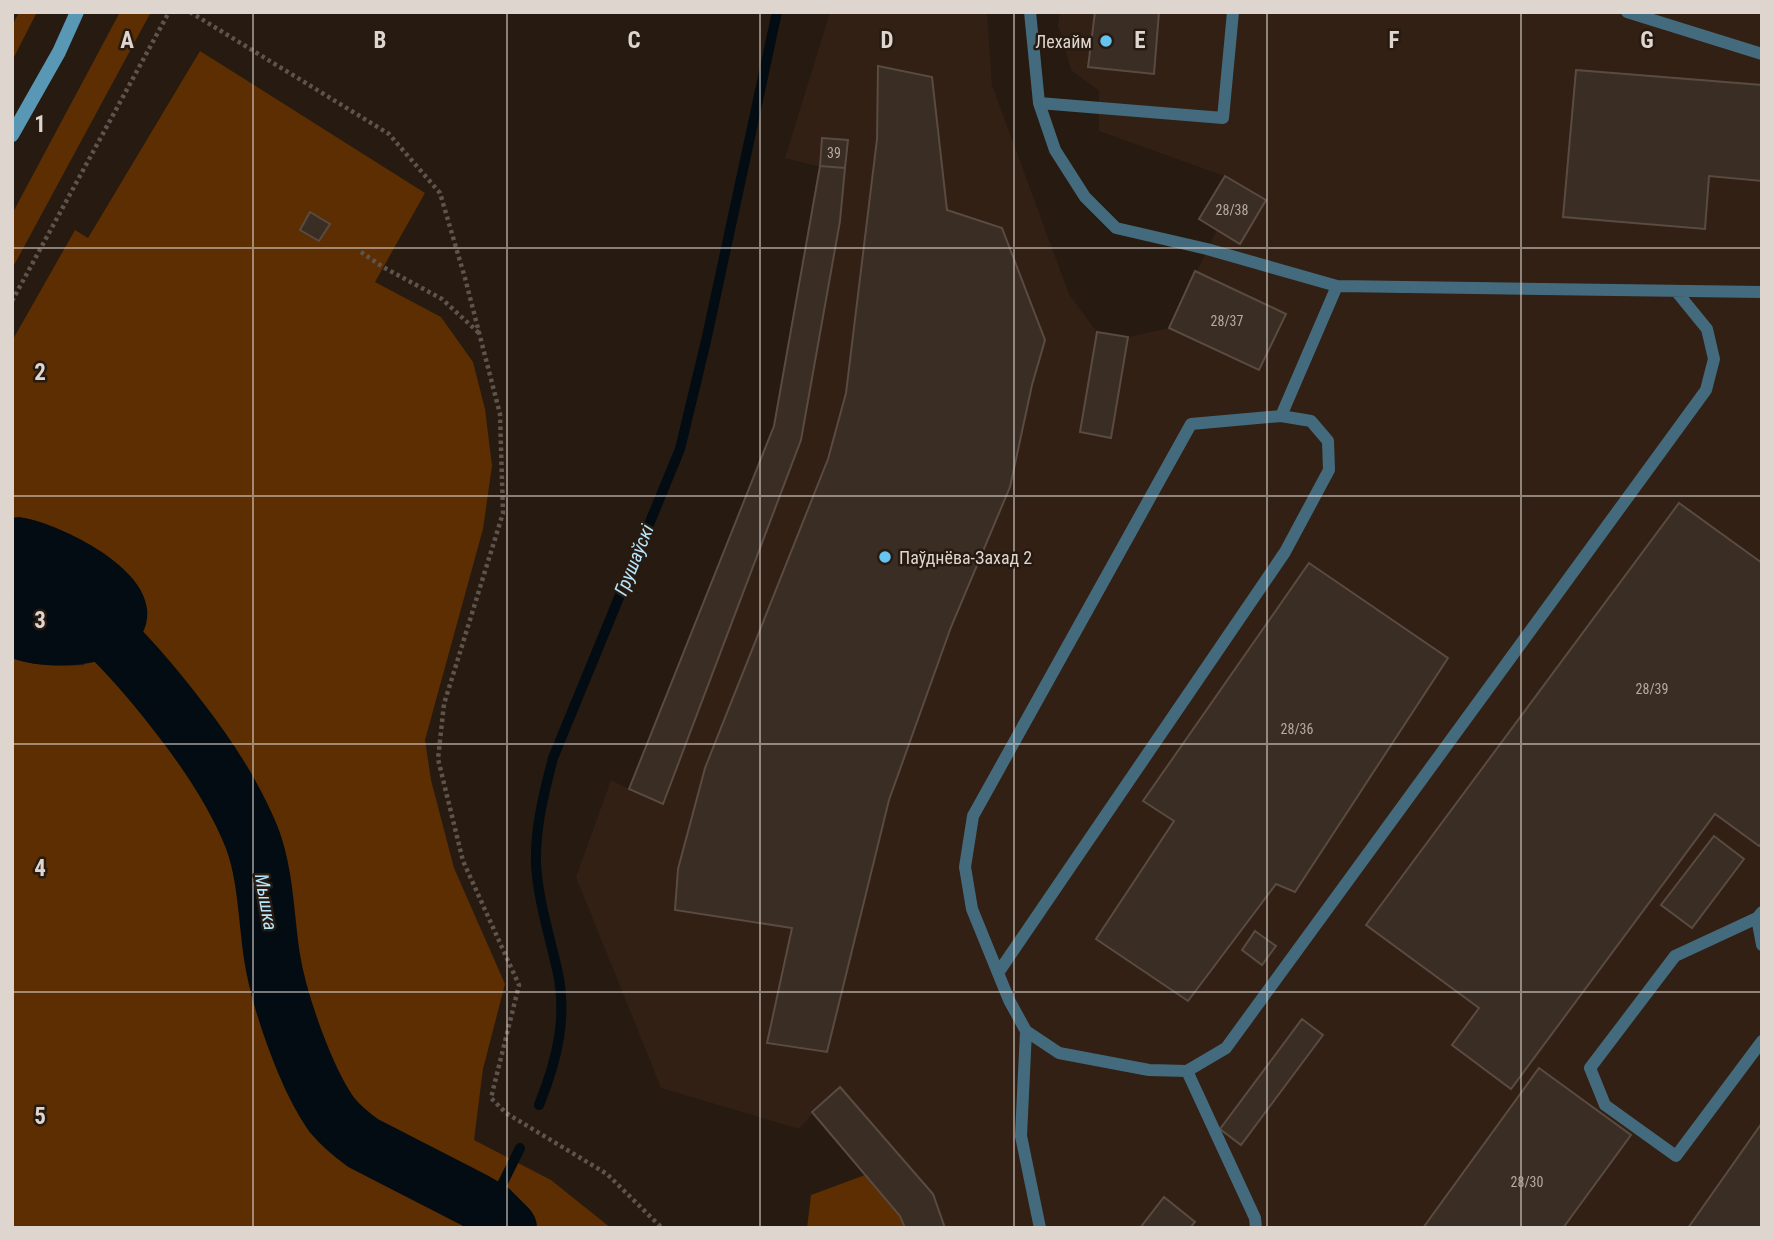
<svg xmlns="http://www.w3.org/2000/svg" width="1774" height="1240" font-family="'Roboto Condensed',sans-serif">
  <rect width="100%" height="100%" fill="#261a11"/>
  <path fill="#312013" d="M830,12H987L992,85L1069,294L1097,332L1128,337L1169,328L1217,230L1199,219L1224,176L1099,131V91L1071,70L1058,25L1060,12H1762V1228H905L900,1216L813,1113L799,1129L661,1088L576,877L611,780L629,789L774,426L820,167L785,158Z"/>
  <path fill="#5c2e02" d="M19,12H37L12,61V26Z
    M120,12H151L12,269V214Z
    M200,51L425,193L375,282L441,317L473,362L485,409L492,466L483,529L425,740L431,780L454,868L505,984L483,1069L474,1140L551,1180L611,1228H12V658C36,667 59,666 84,665L103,553C79,540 40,515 12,518V341L75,230L88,238Z
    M865,1175L900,1216L905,1228H807L811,1195Z"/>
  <path fill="#020c12" d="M19,517C58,523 143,564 147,609C153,669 49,673 12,658V518Z"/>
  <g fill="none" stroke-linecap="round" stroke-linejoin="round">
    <path stroke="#020c12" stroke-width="10" d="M539,1105C557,1061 568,1016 557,969C549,934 538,899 536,864C535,827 544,793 553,758L680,449L706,341L777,12
      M490,1209L520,1148"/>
    <path stroke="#020c12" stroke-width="56" d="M12,562C83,605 128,651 178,716C207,753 234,793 252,838C266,875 266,918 272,957C279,1001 306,1079 332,1115C341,1126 352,1135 363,1143L476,1201L490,1209L509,1228"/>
  </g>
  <path fill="#3a2d24" stroke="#594b41" stroke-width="2" d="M1095,12H1159L1154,74L1088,67Z
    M878,66L932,77L947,210L1002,228L1045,340L1032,385L1010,487L951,627L889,800L827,1052L767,1043L792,928L675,910L678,869L705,768L828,459L846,393L877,139Z
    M1576,70L1762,85V181L1709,176L1705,229L1563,217Z
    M822,138L848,140L845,168L820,166Z
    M820,166L845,168L840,221L801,440L663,804L629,789L774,426Z
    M1225,176L1266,200L1240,244L1199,219Z
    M310,212L330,224L319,241L300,230Z
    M1195,271L1286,314L1259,370L1169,328Z
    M1097,332L1128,337L1111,438L1080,432Z
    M1679,503L1762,563V843L1759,846L1715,814L1511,1089L1452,1045L1479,1008L1366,925Z
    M1309,563L1448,658L1295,892L1276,884L1188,1001L1096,939L1174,821L1143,801Z
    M1714,836L1744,859L1692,928L1661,905Z
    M1255,931L1276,946L1262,965L1242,950Z
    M1302,1019L1323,1035L1241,1145L1220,1129Z
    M1539,1068L1631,1135L1563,1228H1423Z
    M840,1087L933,1194L945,1228H905L900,1216L812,1112Z
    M1762,1123V1228H1688Z
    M1164,1197L1195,1222L1190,1228H1140Z"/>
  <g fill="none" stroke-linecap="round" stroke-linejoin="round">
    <path stroke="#5f544c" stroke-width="4.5" stroke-dasharray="3.5 3.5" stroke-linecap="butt" d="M190,12L389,134L440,193L465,278L500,414L503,513L444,704L438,759L463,861L519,985L491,1098L506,1113L607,1174L662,1228
      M361,252L383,267L442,299L479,333
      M12,301L169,12"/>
    <path stroke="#446b7d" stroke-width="12" d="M1030,12L1039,103L1055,150L1085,197L1116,228L1207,249L1337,286L1762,292
      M1627,12L1762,54
      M1039,103L1223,118L1233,12
      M1337,286L1281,416L1191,424L973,816L965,867L972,909L1009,1000L1026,1031L1059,1053L1149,1070L1187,1071L1226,1048L1706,390L1714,359L1707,329L1676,291
      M1762,912L1757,918L1675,956L1590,1068L1605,1105L1676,1156L1762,1041
      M1757,918L1762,945
      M998,973L1285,552L1329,470L1328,441L1311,421L1281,416
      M1026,1031L1021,1136L1040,1228
      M1187,1071L1255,1218L1256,1228"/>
    <path stroke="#5898b5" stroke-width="14" d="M12,135L59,52L77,12"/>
  </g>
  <path fill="none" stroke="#ded5cf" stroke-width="2" stroke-opacity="0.55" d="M253,12V1228M507,12V1228M760,12V1228M1014,12V1228M1267,12V1228M1521,12V1228M12,248H1762M12,496H1762M12,744H1762M12,992H1762"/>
  <g fill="#65c5ee" stroke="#261a11" stroke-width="2.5">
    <circle cx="1106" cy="41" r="7"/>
    <circle cx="885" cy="557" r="7"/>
  </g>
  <g text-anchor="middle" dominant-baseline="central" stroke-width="5" stroke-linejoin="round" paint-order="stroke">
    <g font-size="14" fill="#b5aba4">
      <text x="834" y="153">39</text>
      <text x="1232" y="210">28/38</text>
      <text x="1227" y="321">28/37</text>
      <text x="1652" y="689">28/39</text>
      <text x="1297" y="729">28/36</text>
      <text x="1527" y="1182">28/30</text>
    </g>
    <g font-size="18" fill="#ded5cf" stroke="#261a11" text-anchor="end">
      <text x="1092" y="41">Лехайм</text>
      <text x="899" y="557" text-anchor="start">Паўднёва-Захад 2</text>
    </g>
    <g font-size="19" font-style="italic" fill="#b7e6fd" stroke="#261a11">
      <text transform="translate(634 560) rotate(-68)">Грушаўскі</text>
      <text transform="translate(266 902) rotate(80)">Мышка</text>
    </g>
  </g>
  <g font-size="23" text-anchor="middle" font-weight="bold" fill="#ded5cf" stroke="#261a11" stroke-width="5" stroke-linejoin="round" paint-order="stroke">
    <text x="127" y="48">A</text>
    <text x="380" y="48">B</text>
    <text x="634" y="48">C</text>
    <text x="887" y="48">D</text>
    <text x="1140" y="48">E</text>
    <text x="1394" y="48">F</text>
    <text x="1647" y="48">G</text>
    <text x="40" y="132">1</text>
    <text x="40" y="380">2</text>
    <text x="40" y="628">3</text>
    <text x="40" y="876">4</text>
    <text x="40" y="1124">5</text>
  </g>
  <rect width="1774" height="1240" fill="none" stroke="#ded5cf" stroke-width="28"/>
</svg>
